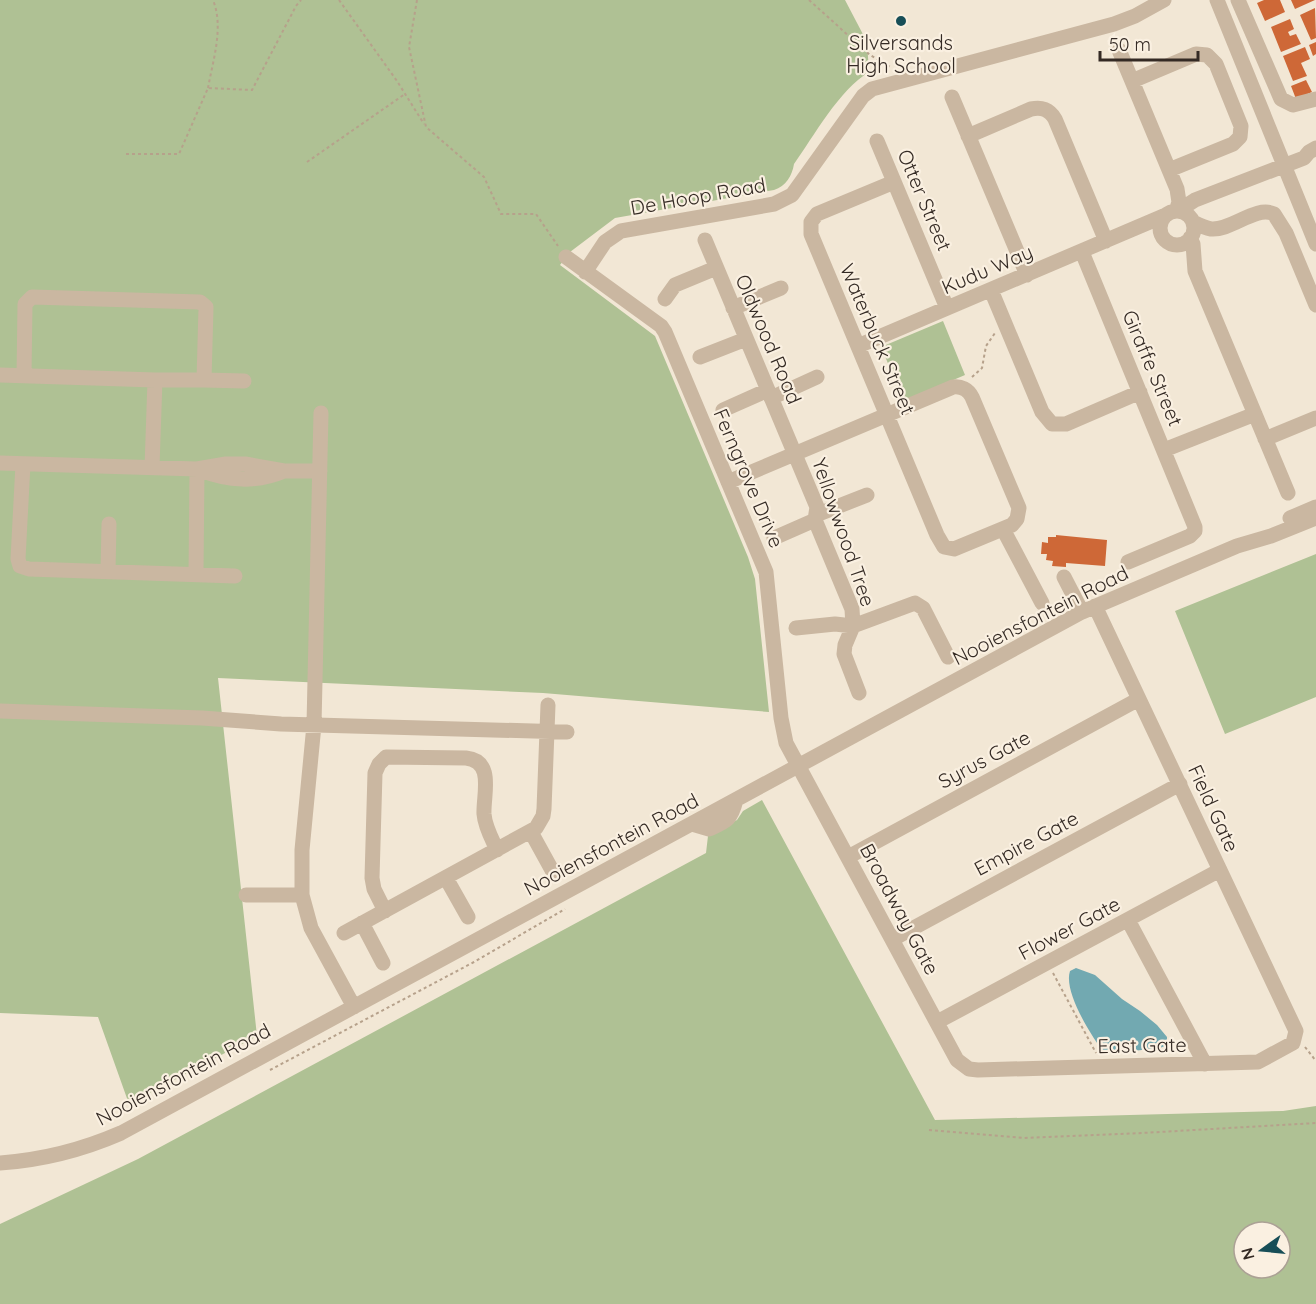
<svg xmlns="http://www.w3.org/2000/svg" width="1316" height="1304" font-family="Quicksand,sans-serif">
  <rect width="100%" height="100%" fill="#f2e7d5"/>
  <path fill="#afc194" fill-rule="evenodd" d="M0,0H845L867,42L869,72C839,90 814,136 794,164C792,176 786,186 774,190L615,218L570,252L560,265L655,336L748,557L755,579L769,712L543,693L218,678L257,1036L129,1104L98,1017L0,1013Z
    M943,321L965,375L904,401L881,347Z
    M1316,554V697L1225,734L1175,611Z
    M762,800L935,1120L1283,1111L1316,1106V1304H0V1224L138,1159L706,853L708,836L737,820L743,811ZM1244,1232H1280V1268H1244Z"/>
  <path fill="#72a9b1" d="M1076,968L1095,975L1122,999L1140,1011L1157,1025L1167,1037V1045L1160,1048L1105,1054C1092,1037 1063,992 1070,971Z"/>
  <path fill="#ce6837" d="M1264,0H1280L1285,12L1265,21L1257,3Z
    M1291,0H1315L1295,9Z
    M1315,8L1316,38L1311,40L1300,15Z
    M1290,19L1294,29L1288,32L1290,36L1296,34L1301,44L1281,52L1271,27Z
    M1316,42V54L1313,56L1309,45Z
    M1305,47L1310,59L1301,63L1307,76L1293,81L1283,56Z
    M1306,80L1312,92L1296,99L1291,86Z
    M1056,535L1107,540L1105,566L1066,563V567L1052,566L1053,561L1046,560L1047,554H1041L1042,542L1048,543V537H1056Z"/>
  <g fill="none" stroke-linecap="round" stroke-linejoin="round">
    <path stroke="#b6a18b" stroke-width="2" stroke-dasharray="3 3" stroke-linecap="butt" d="M339,0L397,81L424,124
      M417,0L409,47L426,127L484,177L501,214H536L558,246
      M809,0L870,55L892,68
      M208,88C213,60 224,27 213,0
      M126,154H179L208,88L252,90L296,6L301,0
      M307,162L405,94
      M972,377L982,368L986,346L995,333
      M1053,973L1096,1053
      M1305,1047L1316,1061
      M270,1070L474,962L565,909
      M929,1130L1024,1138L1142,1133L1316,1123"/>
    <path stroke="#cab7a1" stroke-width="15" d="M1217,0L1316,244
      M1238,0L1281,99L1293,105L1316,99
      M1119,50L1132,81
      M952,97L1027,275
      M968,136L1031,109C1042,107 1049,109 1055,119L1106,241
      M877,141L947,308
      M1169,170L1233,144L1240,137L1241,126L1216,64L1207,55L1196,54L1132,81L1177,189L1179,202L1176,211
      M1178,211L1195,200L1304,158L1309,152L1316,148
      M1160 228a17 17 0 1 1 34 0a17 17 0 1 1-34 0Z
      M1193,222C1199,225 1205,228 1211,229C1231,231 1256,205 1274,214L1286,233L1316,305
      M1190,238L1193,244L1195,271L1288,493
      M705,240L817,507L815,520L852,609L853,626L845,645L844,654L859,693
      M1082,252L1195,527V531L1190,536L1128,562
      M566,257L661,326L665,332L766,572L781,718L786,743L957,1060L969,1069L978,1070L1258,1062L1293,1043L1296,1031L1095,606
      M585,272L605,242L621,231L774,204L792,195L863,96L872,89L1114,24L1135,16L1164,0
      M991,290L1042,412L1052,424H1066L1140,392
      M665,299L675,285L716,268
      M733,308L781,288
      M858,346L1166,215
      M700,357L746,339
      M0,375L155,380
      M24,376L25,304L32,297L200,302L206,307L204,380H155L152,467
      M204,380L244,381
      M771,398L817,377
      M723,410L768,390
      M321,413L314,725L302,850V895L311,928L354,1007
      M1265,439L1316,418
      M1164,450L1255,414
      M0,463L197,469L196,574
      M23,464L18,559L20,566L29,569L235,576
      M197,469L226,464H245L284,471H320
      M200,470C229,481 255,483 284,471
      M728,482L953,387C961,386 968,389 972,397L1019,508L1017,519L1012,525L954,549L944,547L937,535C895,435 853,334 811,234V222L817,214L894,182
      M816,515L867,495
      M1290,518L1316,507
      M1003,529L1042,603
      M774,538L815,520
      M108,571L109,524
      M1064,577L1082,612
      M796,628L835,624L853,626L915,603L923,608L948,657
      M0,711L202,718L281,724L567,732
      M692,824L709,829C727,821 731,820 736,800
      M531,832L553,872
      M848,857L1139,699
      M446,878L468,917
      M246,895H302
      M385,911L374,889L372,878L375,773L379,764L386,757L466,758C495,761 483,795 484,814C485,827 492,839 497,850
      M1128,920L1205,1064
      M362,923L383,963
      M344,933L536,828L543,816L544,809L548,705
      M893,939L1180,784
      M937,1022L1220,870
      M0,1163C43,1160 82,1150 121,1133L1082,612L1237,546L1271,536L1316,518"/>
  </g>
  <circle fill="#174e57" stroke="#faf0e1" stroke-width="2" cx="901" cy="21" r="6"/>
  <g text-anchor="middle" dominant-baseline="central" stroke-width="4.5" stroke-linejoin="round" paint-order="stroke">
    <g font-size="20" fill="#342a24" stroke="#faf0e1">
      <text x="901" y="42">Silversands<tspan x="901" dy="23">High School</tspan></text>
    </g>
    <g font-size="20" fill="#342a24" stroke="#faf0e1">
      <text transform="translate(698 196) rotate(-10)">De Hoop Road</text>
      <text transform="translate(925 200) rotate(67)">Otter Street</text>
      <text transform="translate(987 269) rotate(-23)">Kudu Way</text>
      <text transform="translate(769 339) rotate(67)">Oldwood Road</text>
      <text transform="translate(878 339) rotate(67)">Waterbuck Street</text>
      <text transform="translate(1153 368) rotate(67)">Giraffe Street</text>
      <text transform="translate(749 478) rotate(67)">Ferngrove Drive</text>
      <text transform="translate(844 532) rotate(71)">Yellowwood Tree</text>
      <text transform="translate(1040 615) rotate(-27)">Nooiensfontein Road</text>
      <text transform="translate(984 759) rotate(-28)">Syrus Gate</text>
      <text transform="translate(1214 808) rotate(65)">Field Gate</text>
      <text transform="translate(1026 843) rotate(-28)">Empire Gate</text>
      <text transform="translate(611 844) rotate(-28)">Nooiensfontein Road</text>
      <text transform="translate(900 909) rotate(62)">Broadway Gate</text>
      <text transform="translate(1069 928) rotate(-28)">Flower Gate</text>
      <text transform="translate(1142 1045) rotate(-1)">East Gate</text>
      <text transform="translate(183 1074) rotate(-28)">Nooiensfontein Road</text>
    </g>
  </g>
  <g transform="translate(1262 1250) rotate(255)"><circle r="28" fill="#faf0e1" stroke="#aba195" stroke-width="1.5"/>
  <path d="M0-4.5L10 22L0 15L-10 22Z" fill="#174e57"/>
  <text y="-9" font-size="16" font-weight="bold" text-anchor="middle" fill="#342a24">N</text>
  </g>
  <path d="M1100 51v9h98v-9" fill="none" stroke="#342a24" stroke-width="3"/>
  <text x="1109" y="51" font-size="18" fill="#342a24" stroke="#faf0e1" stroke-width="4.5" paint-order="stroke">50 m</text>
</svg>
